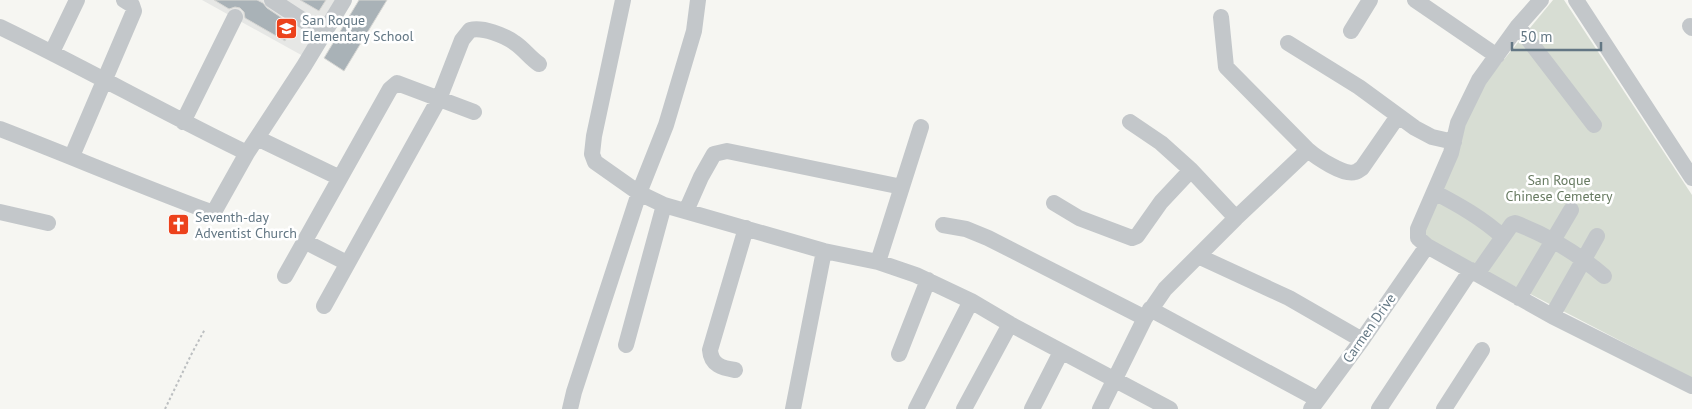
<svg xmlns="http://www.w3.org/2000/svg" width="1692" height="409" font-family="'PT Sans',sans-serif">
  <rect width="100%" height="100%" fill="#f6f6f2"/>
  <path fill="#e6e7e5" d="M202,0H336L303,56Z"/>
  <path fill="#d7ddd3" d="M1553,0H1564L1692,195V378L1451,253L1421,233L1460,132L1482,86Z"/>
  <path fill="#a9b2b7" stroke="#d7d7d4" d="M214,0H257L263,3L267,8L294,26L285,41L245,18L244,12L240,8L235,7L229,9Z
    M300,0H326L319,11Z
    M359,0H387L344,71L324,58Z"/>
  <g fill="none" stroke-linecap="round" stroke-linejoin="round">
    <path stroke="#bcbfc1" stroke-width="2" stroke-dasharray="2.5 2.5" stroke-linecap="butt" d="M165,409L191,355L205,329"/>
    <path stroke="#c3c7ca" stroke-width="16" d="M272,0L324,34
      M623,0L594,136L592,154L595,162L639,193L664,205L824,251L878,262L916,275L971,301L1010,324L1170,409
      M1415,0L1497,56
      M1541,0L1518,26L1479,80L1458,123L1451,153L1418,229V238L1427,246L1552,316L1692,386
      M1576,0L1692,178
      M1221,17L1226,67L1308,150
      M1518,26L1594,125
      M1690,26L1692,28
      M0,27C83,67 164,113 247,153
      M1351,31L1370,0
      M1288,43L1359,87L1415,128L1432,137L1454,142
      M52,52L77,0
      M183,122L235,17
      M1130,122L1161,143L1191,170L1236,218
      M0,129C70,156 138,185 208,211L215,210L247,153L304,66L344,0
      M257,138L340,178
      M72,156L134,11L132,5L124,0
      M1434,192C1459,205 1482,218 1503,237
      M1054,203L1079,218L1132,238L1137,236L1161,202L1191,170
      M686,211L701,177L714,154L727,151L902,187
      M0,212L48,223
      M943,225L966,229L988,238L1145,318
      M304,241L347,263
      M1198,256L1289,298L1362,340
      M878,262L921,127
      M1477,274L1512,224L1515,223C1547,235 1578,254 1604,276
      M285,276L390,89L397,83L474,112
      M1519,298L1571,210
      M324,306L439,99L462,40L470,30C483,27 504,35 515,43C524,49 530,58 539,64
      M1150,309L1317,399
      M1552,316L1597,236
      M626,345L664,205
      M899,354L928,280
      M735,370C722,368 711,365 710,350L746,228
      M570,409L574,392L639,193L666,125L694,31L698,0
      M793,409L824,251
      M916,409L971,301
      M964,409L1010,324
      M1032,409L1061,352
      M1100,409L1145,318L1165,289L1236,218L1308,150C1316,157 1344,176 1355,172C1357,172 1359,170 1362,168L1398,116
      M1311,409L1362,340L1427,246
      M1379,409L1471,270
      M1444,409L1482,350"/>
  </g>
  <defs>
    <symbol id="school-square" viewBox="-11 -11 22 22"><rect x="-9" y="-9" width="18" height="18" rx="4" fill="#ec421c" stroke="#fff"/><path d="M0-5L7-2L0 1L-7-2ZM-4 1L0 2.5L4 1V4Q0 6-4 4Z" fill="#fff"/></symbol>
    <symbol id="church-square" viewBox="-11 -11 22 22"><rect x="-9" y="-9" width="18" height="18" rx="4" fill="#ec421c" stroke="#fff"/><path d="M-1.2-6h2.4v3.5h3.3v2.4h-3.3V6h-2.4V-.1h-3.3v-2.4h3.3Z" fill="#fff"/></symbol>
  </defs>
  <g fill-rule="evenodd">
    <use href="#school-square" x="274" y="16" width="25" height="25"/>
    <use href="#church-square" x="166" y="212" width="25" height="25"/>
  </g>
  <g text-anchor="middle" dominant-baseline="central" stroke-width="5" stroke-linejoin="round" paint-order="stroke">
    <g font-size="14" fill="#637784" stroke="#fff" text-anchor="start">
      <text x="302" y="20">San Roque<tspan x="302" dy="16">Elementary School</tspan></text>
      <text x="195" y="217">Seventh-day<tspan x="195" dy="16">Adventist Church</tspan></text>
    </g>
    <g font-size="14" fill="#687b62" stroke="#fff">
      <text x="1559" y="180">San Roque<tspan x="1559" dy="16">Chinese Cemetery</tspan></text>
    </g>
    <g font-size="14" fill="#637784" stroke="#fff">
      <text transform="translate(1369 328) rotate(-55)">Carmen Drive</text>
    </g>
  </g>
  <path d="M1512 42v8h89v-8" fill="none" stroke="#637784" stroke-width="2.5"/>
  <text x="1520" y="42" font-size="15" fill="#637784" stroke="#ffffff" stroke-width="4" paint-order="stroke">50 m</text>
</svg>
